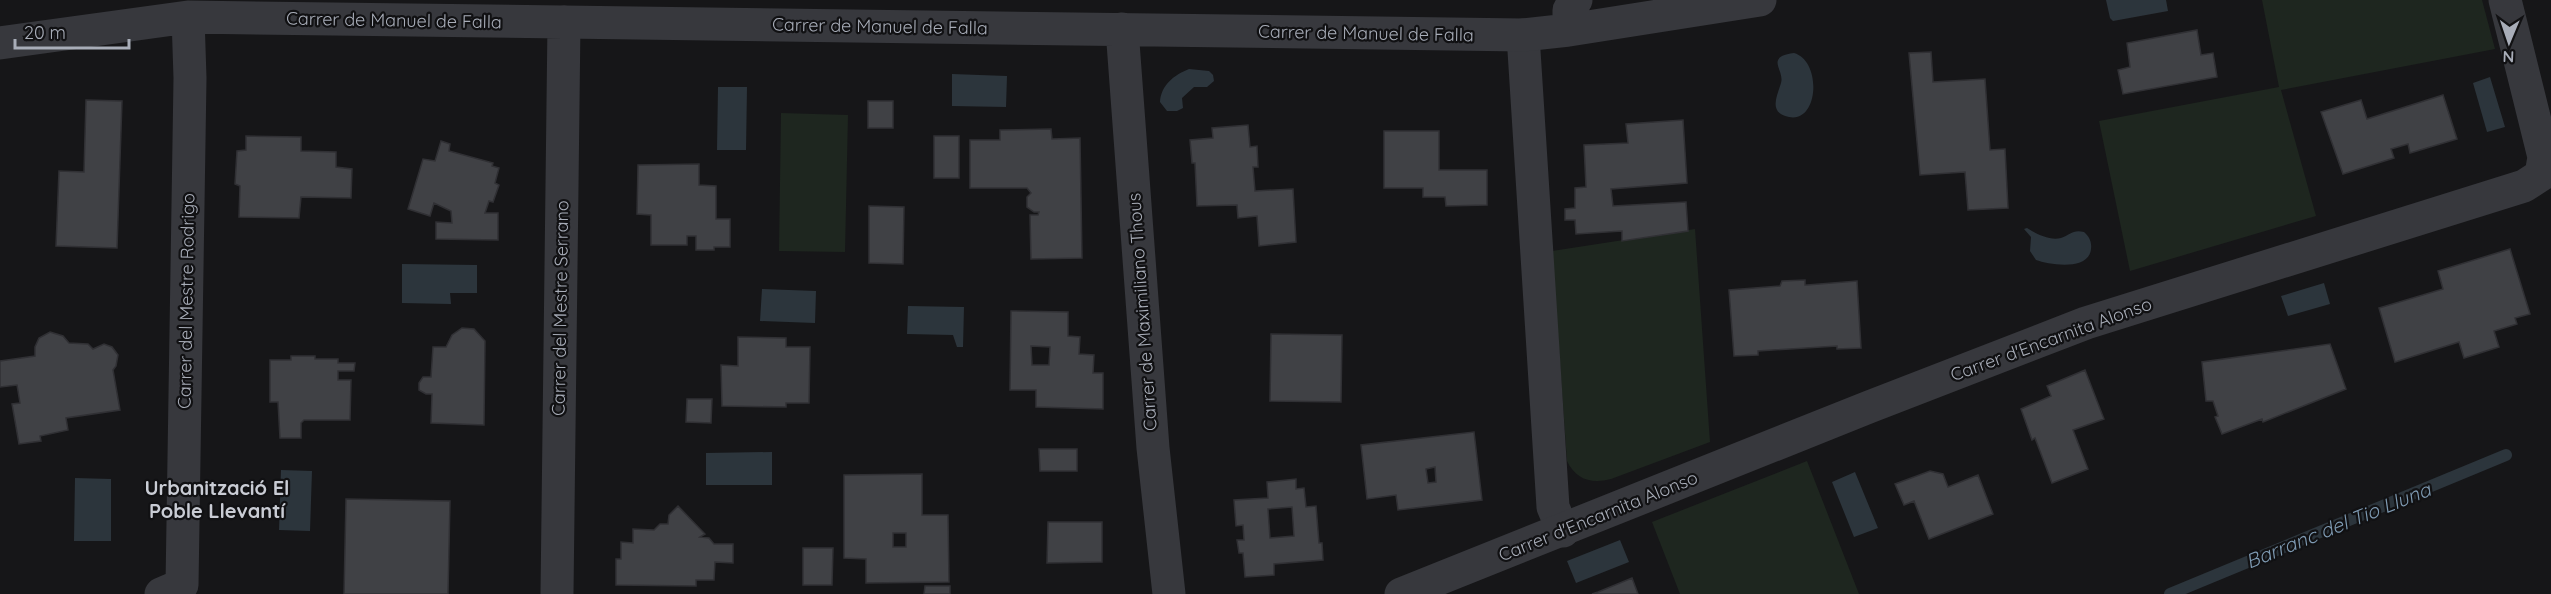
<svg xmlns="http://www.w3.org/2000/svg" width="2551" height="594" font-family="Quicksand,sans-serif">
  <rect width="100%" height="100%" fill="#161618"/>
  <path fill="#1e261f" d="M2262,0H2482L2495,49L2281,90L2316,216L2130,271L2099,121L2279,87Z
    M781,113L848,115L845,252L779,251Z
    M1695,229L1710,442L1611,479C1592,484 1576,480 1567,461L1552,251Z
    M1807,461L1859,594H1680L1652,522Z"/>
  <path fill="#2c353c" d="M2106,0H2166L2168,11L2113,21L2110,18Z
    M1794,53C1822,61 1819,123 1789,117C1767,113 1778,94 1781,83C1785,70 1764,57 1794,53Z
    M1189,69L1209,71L1213,75L1214,81L1207,87H1194L1182,98L1183,108L1177,111H1167L1160,102C1161,85 1174,75 1189,69Z
    M952,74L1007,76L1006,107L952,106Z
    M2490,77L2505,127L2487,132L2473,83Z
    M718,87H747L746,150H717Z
    M2027,228C2036,234 2050,241 2061,238C2070,235 2073,229 2084,232C2089,236 2092,242 2091,249C2089,271 2050,265 2036,260L2030,251L2031,237L2024,229Z
    M402,264L477,265V293H450L451,304L402,303Z
    M2324,283L2330,304L2288,316L2281,296Z
    M762,289L816,291L815,323L760,321Z
    M908,306L964,307L963,347H957L953,335L907,334Z
    M772,452V485H706V453Z
    M281,470L312,471L310,531L279,530Z
    M1855,472L1878,528L1854,537L1832,482Z
    M75,478L111,479V541H74Z
    M1620,540L1629,562L1576,583L1567,561Z"/>
  <g fill="none" stroke-linecap="round" stroke-linejoin="round">
    <path stroke="#2c353c" stroke-width="12" d="M2170,594L2506,455"/>
  </g>
  <path fill="#404145" stroke="#303034" stroke-width="1.5" fill-rule="evenodd" d="M2197,30L2201,55L2213,53L2217,77L2123,94L2118,70L2130,67L2127,43Z
    M1931,52L1933,82L1985,79L1990,150L2005,149L2008,208L1968,210L1965,172L1920,175L1909,53Z
    M2443,95L2457,139L2410,153L2408,144L2391,149L2394,158L2343,174L2321,112L2361,100L2367,119Z
    M86,100L122,101L117,248L56,246L59,171L84,172Z
    M868,101H893V128H868Z
    M1683,120L1687,183L1611,189L1613,206L1686,202L1688,231L1622,241V231L1576,234L1575,220H1565V209L1575,208V188L1586,187L1584,145L1628,143L1626,124Z
    M1248,125L1250,147L1257,146L1258,167H1253L1255,191L1293,189L1296,242L1259,246L1257,216L1238,218L1237,205L1197,206L1195,163H1192L1190,140L1213,138L1212,128Z
    M1051,129L1052,139L1080,138L1082,258L1031,259L1030,215H1038L1039,212H1034L1027,207V197L1031,193L1027,188H970V140H1000V130Z
    M1384,131H1439V170H1487V205L1446,206L1445,197H1423V188H1384Z
    M246,136L301,137V151L336,152V167L352,169L351,198L301,197L299,218L239,217L240,186L235,184L237,151L246,150Z
    M934,136H959V178H934Z
    M441,141L450,144L449,151L493,163L492,166L499,168L495,183L499,185L493,202L489,201L485,213H498V240L436,239V222L452,223L451,211L434,203L430,216L408,209L423,159L435,161Z
    M699,164V185L716,186V219H730V247H714V250H696V236H687V245H651V215L637,214L638,165Z
    M869,206L904,207L903,264L869,263Z
    M2510,249L2530,314L2515,318L2517,324L2494,331L2499,347L2464,358L2459,342L2395,362L2379,308L2443,289L2438,271Z
    M1805,280V285H1807L1857,281L1861,348L1837,349V346L1758,351V355L1734,356L1729,290L1780,286L1782,281Z
    M1011,311L1068,312V336L1080,337L1079,354L1094,355L1093,373H1103V409L1036,407V390H1010ZM1031,346L1050,347L1049,365H1032Z
    M462,328L474,329L485,341L484,425L431,423L432,394H426L419,390V383L423,377H431L433,347H446L452,335Z
    M50,332L63,336L69,343L88,344L93,349L104,344L112,347L118,355L116,366L113,370L120,410L66,418L68,430L40,436L41,441L19,444L12,404L20,403L17,385L0,387V361L35,356V347L39,338Z
    M1271,334L1342,335L1341,402L1270,401Z
    M738,337L786,338V347H810L809,403H786V407L722,406L721,365L738,366Z
    M2330,344L2346,389L2263,422L2262,419L2222,434L2215,417L2218,416L2213,401H2206L2202,362Z
    M291,356H315V359H338V363H355L354,371H338V380H351L350,420H304L301,423V438H280L278,402H270V360H291Z
    M2085,370L2104,419L2073,430L2088,469L2052,483L2035,438L2032,440L2021,409L2051,396L2047,386Z
    M687,399H712L711,423L686,422Z
    M1474,432L1482,500L1398,510L1396,495L1367,499L1361,445ZM1435,467L1436,482L1428,483L1426,469Z
    M1039,449H1077V471H1040Z
    M1930,471L1943,474L1948,487L1978,475L1993,514L1929,539L1914,501L1904,505L1895,484Z
    M922,474V515H948L949,582L866,583V559L844,558V475ZM893,533H906V547H893Z
    M1296,479V489L1304,488L1306,507L1316,506L1319,543H1322L1323,560L1274,564V575L1245,577L1243,553H1239L1237,540H1244L1243,525L1236,526L1234,500L1268,498L1267,482ZM1292,507L1294,536L1270,538L1268,509Z
    M346,499L450,501L448,594H344Z
    M678,506L705,534L700,537L709,538L714,544H733V563L715,562L714,580H696V586L616,585V559H621V542L633,543V529L654,530L660,524H668L669,515Z
    M1048,522H1102V562L1047,563Z
    M803,548H833L832,585H803Z
    M1632,578L1638,594H1592L1598,592Z
    M925,586H950V594H924Z"/>
  <g fill="none" stroke-linecap="round" stroke-linejoin="round">
    <path stroke="#37383d" stroke-width="33" d="M1523,35L1553,507L1563,531"/>
    <path stroke="#37383d" stroke-width="33" d="M1122,29L1153,448L1169,594
      M1569,30V10L1576,0
      M0,43L188,17L1523,35L1569,30L1760,0
      M161,594L182,585L190,78L188,17
      M557,594L564,22
      M1401,594L1869,407L2086,323L2524,186L2541,175L2544,157L2505,0"/>
  </g>
  <g text-anchor="middle" dominant-baseline="central" stroke-width="4.5" stroke-linejoin="round" paint-order="stroke">
    <g font-size="18" fill="#a8adb8" stroke="#111113">
      <text transform="translate(394 20) rotate(1)">Carrer de Manuel de Falla</text>
      <text transform="translate(880 26) rotate(1)">Carrer de Manuel de Falla</text>
      <text transform="translate(1366 33) rotate(1)">Carrer de Manuel de Falla</text>
      <text transform="translate(186 301) rotate(-89)">Carrer del Mestre Rodrigo</text>
      <text transform="translate(560 308) rotate(-89)">Carrer del Mestre Serrano</text>
      <text transform="translate(1142 312) rotate(-94)">Carrer de Maximiliano Thous</text>
      <text transform="translate(2051 339) rotate(-20)">Carrer d'Encarnita Alonso</text>
      <text transform="translate(1598 516) rotate(-22)">Carrer d'Encarnita Alonso</text>
    </g>
    <g font-size="20" font-weight="bold" fill="#c9ccd4" stroke="#111113">
      <text x="217" y="487">Urbanització El<tspan x="217" dy="23">Poble Llevantí</tspan></text>
    </g>
    <g font-size="20" font-style="italic" fill="#7f9bb3" stroke="#111113">
      <text transform="translate(2338 525) rotate(-22)">Barranc del Tio Lluna</text>
    </g>
  </g>
  <g transform="translate(2509 42) rotate(182)" stroke="#111113" stroke-width="4.5" paint-order="stroke">
  <path d="M0-4.5L10 22L0 15L-10 22Z" fill="#a8adb8"/>
  <text y="-9" font-size="16" font-weight="bold" text-anchor="middle" fill="#a8adb8">N</text>
  </g>
  <path d="M15 39v9h114v-9" fill="none" stroke="#a8adb8" stroke-width="3"/>
  <text x="24" y="39" font-size="18" fill="#a8adb8" stroke="#111113" stroke-width="4.5" paint-order="stroke">20 m</text>
</svg>
